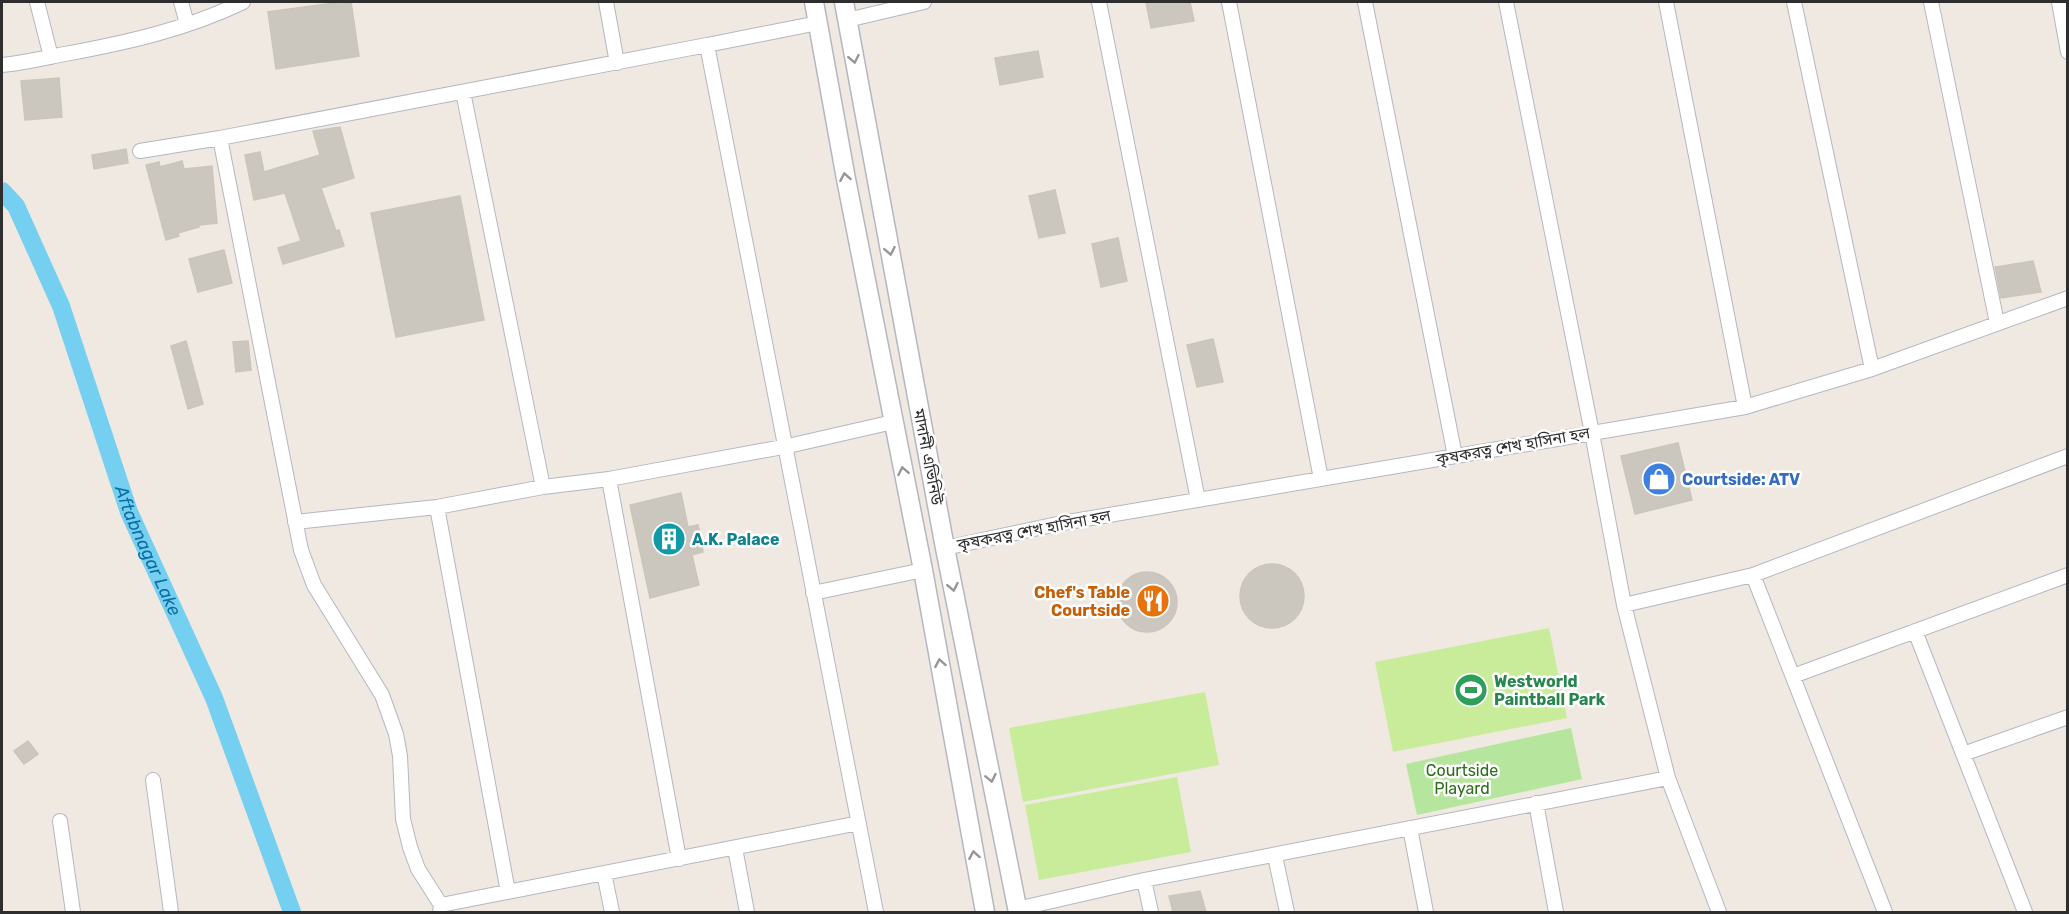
<svg xmlns="http://www.w3.org/2000/svg" width="2069" height="914" font-family="Rubik,'Noto Sans Bengali',sans-serif">
  <rect width="100%" height="100%" fill="#efe9e1"/>
  <path fill="#b6e59e" d="M1571,728L1582,779L1417,815L1406,764Z"/>
  <path fill="#c9ec9a" d="M1549,628L1567,718L1393,752L1375,662Z
    M1205,692L1219,765L1023,802L1009,728Z
    M1177,777L1191,852L1039,880L1025,805Z"/>
  <g fill="none" stroke-linecap="round" stroke-linejoin="round">
    <path stroke="#75cff0" stroke-width="18" id="s1" d="M2,191L16,206L61,306L129,512L214,698L292,912"/>
  </g>
  <path fill="#cbc7bf" stroke="#cbc5ba" stroke-width="1.5" d="M341,2H351L359,56L276,69L268,12Z
    M1146,2H1190L1194,21L1151,28Z
    M1038,51L1043,77L1000,85L995,58Z
    M59,78L62,117L25,120L21,81Z
    M340,127L354,178L321,188L336,231L339,230L344,246L283,264L278,248L301,241L285,193L254,200L245,155L260,152L264,172L320,155L313,131Z
    M126,149L128,163L94,169L92,155Z
    M182,161L184,169L212,166L217,223L199,225V227L178,233L179,236L166,240L146,165L159,162L160,167Z
    M1055,190L1065,233L1039,238L1029,196Z
    M460,196L484,320L396,337L371,213Z
    M1118,238L1127,281L1101,287L1092,244Z
    M224,250L232,283L198,292L189,259Z
    M2033,261L2041,292L2001,298L1995,267Z
    M1213,339L1223,382L1197,387L1187,345Z
    M186,341L203,404L188,409L171,346Z
    M248,341L251,370L236,372L233,342Z
    M1678,443L1692,500L1635,514L1621,456Z
    M681,493L688,527L698,525L703,552L692,555L699,585L650,598L630,505Z
    M1240 596a32 32 0 1 1 64 0a32 32 0 1 1-64 0Z
    M1117 602a30 30 0 1 1 60 0a30 30 0 1 1-60 0Z
    M28,741L38,754L24,764L14,751Z
    M1200,891L1206,912H1173L1169,896Z"/>
  <g fill="none" stroke-linecap="round" stroke-linejoin="round">
    <defs>
      <path id="street" d="M37,2L51,57
        M181,2L187,24
        M606,2L617,63
        M1099,2L1198,500
        M1229,2L1321,479
        M1365,2L1455,456
        M1506,2L1592,433L1624,605L1668,778
        M1666,2L1745,407
        M1794,2L1872,369
        M1931,2L1997,323
        M2059,2L2068,52
        M847,20L924,2
        M707,45L818,23
        M2,65C23,63 44,58 65,54C125,43 188,29 243,2
        M463,92L543,487
        M220,138L301,550L314,585L382,695L396,734L400,756L403,819L410,847L418,869L441,905L440,912
        M140,151L220,138L707,45C765,334 821,623 876,912
        M609,479L679,859
        M437,507L508,892
        M295,522L437,507L543,487L609,479L788,446L893,422
        M945,548L1062,523L1745,407L1872,369L2068,298
        M1753,575L1885,912
        M813,593L923,570
        M1624,605L1753,575L2068,456
        M1915,631L2025,912
        M1793,676L2068,575
        M1963,754L2068,717
        M153,780L171,912
        M1536,803L1556,912
        M60,821L73,912
        M1410,828L1426,912
        M735,848L747,912
        M1275,856L1287,912
        M604,873L612,912
        M1144,880L1151,912
        M441,905L859,823
        M1017,909L1144,880L1668,778L1719,912"/>
      <path id="secondary" d="M814,2L846,179L923,570L985,912
        M844,2L945,548L1018,912"/>
    </defs>
    <use href="#street" stroke="#b4b7c1" stroke-width="16"/>
    <use href="#secondary" stroke="#b4b7c1" stroke-width="21"/>
    <use href="#street" stroke="#fff" stroke-width="14"/>
    <use href="#secondary" stroke="#fff" stroke-width="18"/>
  </g>
  <defs><path id="oneway-chevron" d="M-2-3.5L2.5 0L-2 3.5" fill="none" stroke-width="1.6" stroke-linecap="round" stroke-linejoin="round" transform="scale(1.5)"/></defs>
  <g stroke="#969696">
    <use href="#oneway-chevron" transform="translate(854 59) rotate(79)"/>
    <use href="#oneway-chevron" transform="translate(845 177) rotate(-100)"/>
    <use href="#oneway-chevron" transform="translate(890 251) rotate(79)"/>
    <use href="#oneway-chevron" transform="translate(903 471) rotate(-101)"/>
    <use href="#oneway-chevron" transform="translate(953 587) rotate(79)"/>
    <use href="#oneway-chevron" transform="translate(940 663) rotate(-100)"/>
    <use href="#oneway-chevron" transform="translate(991 778) rotate(78)"/>
    <use href="#oneway-chevron" transform="translate(974 855) rotate(-100)"/>
  </g>
  <defs>
    <symbol id="shop-disc" viewBox="-11 -11 22 22"><circle r="9.5" fill="#3f7fe0" stroke="#fff"/><path d="M-5-2.5h2.3a2.7 3.5 0 0 1 5.4 0H5L5.5 6h-11ZM-1.5-2.5h3a1.5 2.3 0 0 0-3 0Z" fill="#fff"/></symbol>
    <symbol id="building-disc" viewBox="-11 -11 22 22"><circle r="9.5" fill="#0f9aa8" stroke="#fff"/><path d="M-4-6H4V6H1V3H-1V6H-4ZM-2.5-4.3h1.7v1.8h-1.7ZM.8-4.3h1.7v1.8H.8ZM-2.5-1h1.7V.8h-1.7ZM.8-1h1.7V.8H.8Z" fill="#fff"/></symbol>
    <symbol id="restaurant-disc" viewBox="-11 -11 22 22"><circle r="9.5" fill="#e8710a" stroke="#fff"/><path d="M-5-6h1v4h1v-4h1v4h1v-4h1v5L-1.5 .5V6h-2V.5L-5-1ZM5-6V6H3V1.5H1.5Q1.5-4 5-6Z" fill="#fff"/></symbol>
    <symbol id="stadium-disc" viewBox="-11 -11 22 22"><circle r="9.5" fill="#2e9e5b" stroke="#fff"/><path d="M0-5a6.5 5 0 1 0 0 10a6.5 5 0 1 0 0-10ZM-3.5-1.8h7v3.6h-7Z" fill="#fff"/></symbol>
  </defs>
  <g fill-rule="evenodd">
    <use href="#shop-disc" x="1640" y="460" width="38" height="38"/>
    <use href="#building-disc" x="650" y="520" width="38" height="38"/>
    <use href="#restaurant-disc" x="1134" y="582" width="38" height="38"/>
    <use href="#stadium-disc" x="1452" y="671" width="38" height="38"/>
  </g>
  <g text-anchor="middle" dominant-baseline="central" stroke-width="5" stroke-linejoin="round" paint-order="stroke">
    <g font-size="16" fill="#2e2e2e" stroke="#fff">
      <text transform="translate(1513 446) rotate(-10)">কৃষকরত্ন শেখ হাসিনা হল</text>
      <text transform="translate(928 457) rotate(79)">মাদানী এভিনিউ</text>
      <text transform="translate(1034 530) rotate(-11)">কৃষকরত্ন শেখ হাসিনা হল</text>
    </g>
    <g font-size="16" font-weight="bold" fill="#366cbe" stroke="#fff" text-anchor="start">
      <text x="1682" y="479">Courtside: ATV</text>
    </g>
    <g font-size="16" font-weight="bold" fill="#0d838f" stroke="#fff" text-anchor="start">
      <text x="692" y="539">A.K. Palace</text>
    </g>
    <g font-size="16" font-weight="bold" fill="#c56008" stroke="#fff" text-anchor="end">
      <text x="1130" y="592">Chef's Table<tspan x="1130" dy="18">Courtside</tspan></text>
    </g>
    <g font-size="16" font-weight="bold" fill="#27864d" stroke="#fff" text-anchor="start">
      <text x="1494" y="681">Westworld<tspan x="1494" dy="18">Paintball Park</tspan></text>
    </g>
    <g font-size="16" fill="#2c6e1b" stroke="#fff">
      <text x="1462" y="770">Courtside<tspan x="1462" dy="18">Playard</tspan></text>
    </g>
    <g font-size="18" font-style="italic" fill="#0d6fa3" stroke="#fff">
      <text stroke="none"><textPath href="#s1" startOffset="390">Aftabnagar Lake</textPath></text>
    </g>
  </g>
  <rect width="2069" height="914" fill="none" stroke="#2e2e2e" stroke-width="6"/>
</svg>
